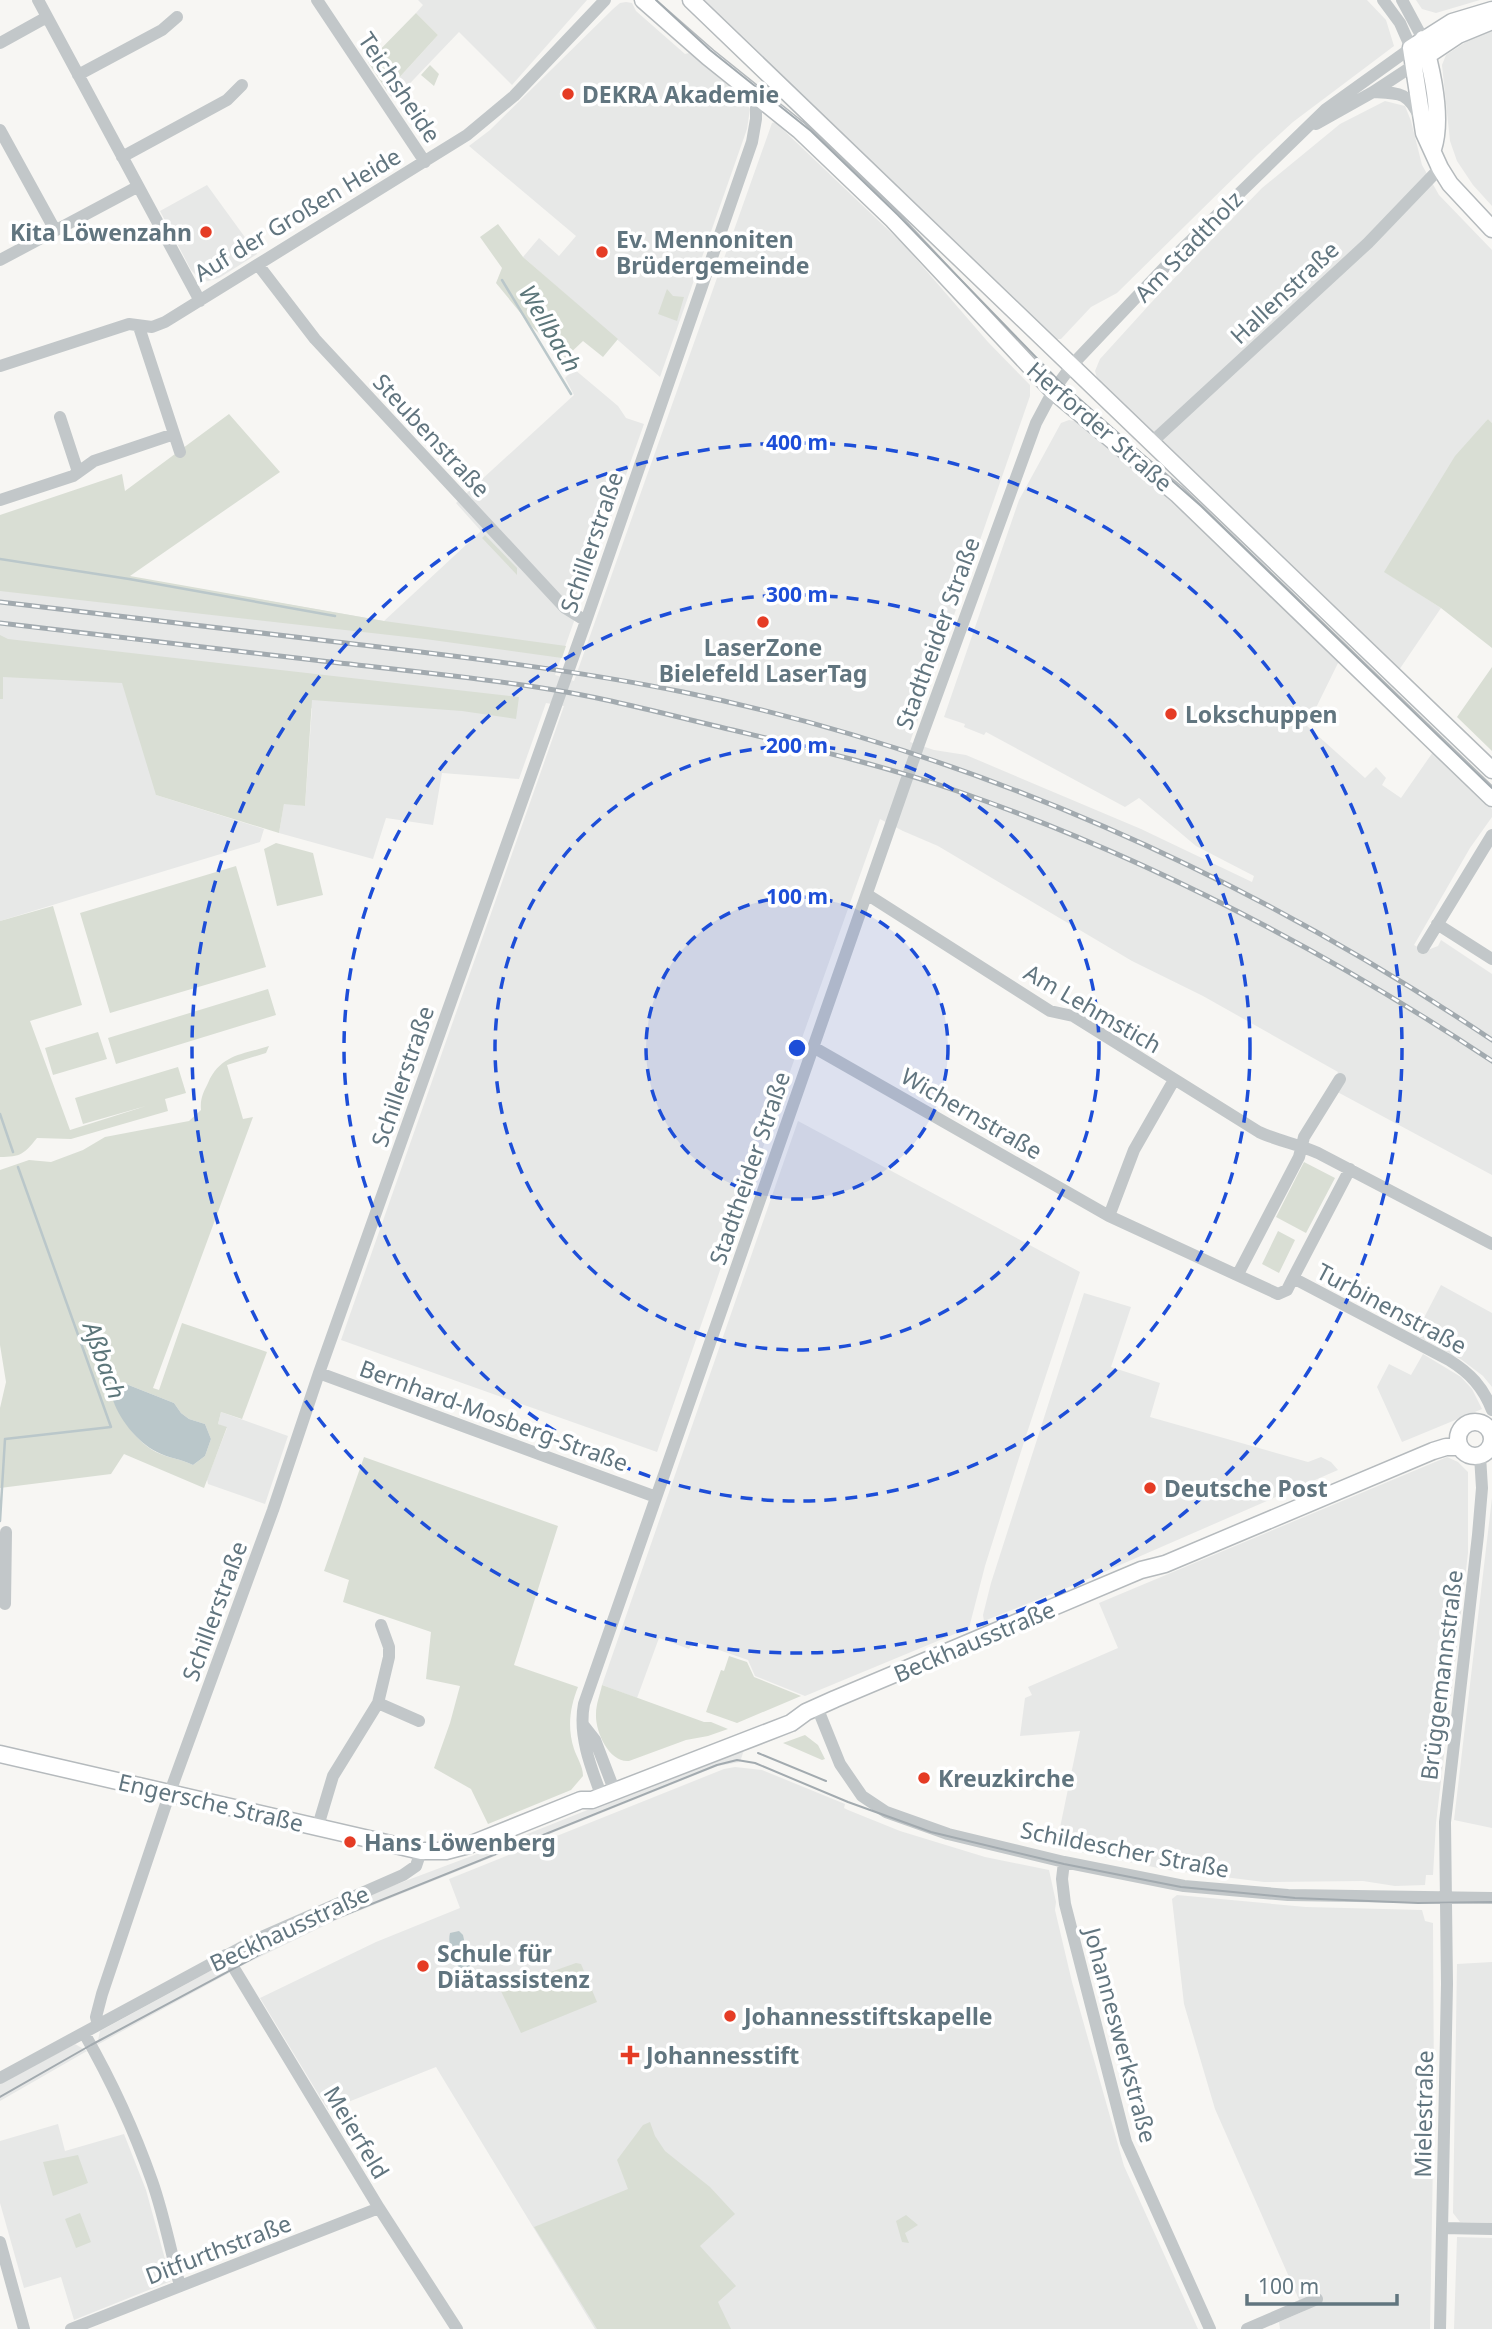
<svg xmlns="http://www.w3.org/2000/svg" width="1492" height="2329" font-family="'Noto Sans',sans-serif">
  <rect width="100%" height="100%" fill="#f7f6f3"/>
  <path fill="#e7e8e7" d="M418,0H587L512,85L459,32L394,100L387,91L438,35L416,13L423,5Z
    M703,0H1367L1386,20L1394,46L1293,122L1258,154L1117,293L1091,307L1061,339H1056L905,195Z
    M1416,0H1480L1436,13L1422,9Z
    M626,2L632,3L636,11L685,54L689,53L740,95L750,109L747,129L660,377L523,257L539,238L559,256L576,236L469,146L490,130L613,9L620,3Z
    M1492,29V206L1473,185L1457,161L1450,141L1442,65L1446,55L1478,34Z
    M1385,101L1405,106L1411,121L1422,165L1439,195L1492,250V423L1488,419L1385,572L1441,608L1399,670L1097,378L1095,371L1100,359L1160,293L1262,188L1340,124Z
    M775,122L904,245L988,342L1030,385V396L910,742L934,750L966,755L1141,829L1252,882L1254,876L1196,846L1139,798L1125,807L986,732L984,735L964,727L965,724L944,717L1019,500L1061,423L1069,420L1079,422L1170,499L1339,661L1307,726L1365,778L1376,767L1386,778L1382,785L1401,798L1433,752L1492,809V817L1470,848L1414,945L1425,951L1438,946L1441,940L1492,974V1175L1330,1088L1338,1072L1203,996L1132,961L938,846L903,831L880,819L750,1184L657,1452L341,1340L564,706L546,703L519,779L442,773L433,825L386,818L373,859L279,833L284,803L305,806L312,708L156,795L264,829L260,842L0,921V554L384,621L481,531L456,503L574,395L565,378L574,369L618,406L626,418L644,424L555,675L574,681L772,123Z
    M207,185L257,254L219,278L208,281L200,279L191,270L160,211Z
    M798,1121L1080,1272L1024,1442L985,1566L969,1628L805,1696L755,1676L748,1660L693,1641L689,1649L659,1638L637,1698L602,1685Z
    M1441,1285L1492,1313V1387L1483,1376L1462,1360L1415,1335Z
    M1084,1293L1131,1307L1111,1367L1160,1383L1150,1417L1308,1462L1321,1457L1331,1462L1338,1470L1074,1585L984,1621L983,1615L991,1583Z
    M1423,1354L1461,1377L1472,1389L1482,1409L1402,1442L1377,1387L1389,1364L1411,1375Z
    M221,1412L288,1436L265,1504L208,1484L207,1479L227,1428L218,1424Z
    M1447,1457L1458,1462L1468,1472V1553L1436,1823L1433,1875H1426L1425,1885L1395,1886L1363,1881L1264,1882L1168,1870L1056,1847L1080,1731L1020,1736L1025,1698L1032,1695L1028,1687L1118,1648L1099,1603Z
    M1492,1498V1828L1454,1820Z
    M744,1750L740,1762L718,1766L334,1921L241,1966L243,1952L293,1927L384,1889L485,1851L725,1755Z
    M735,1767L762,1770L845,1804L844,1808L848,1810L900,1831L985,1857L1049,1870L1056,1902L1055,1910L1072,1982L1124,2166L1198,2329H595L436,2067L328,2110L260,1998L376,1942L460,1908L449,1879L724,1769Z
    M1177,1895L1306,1907L1422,1910L1425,1921L1433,1923L1434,2103L1430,2329H1280L1279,2322L1304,2311L1215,2109L1184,2004L1172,1899Z
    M1492,1962V2223L1460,2222L1453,2213L1457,1964Z
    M214,1969L229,1973L97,2045L100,2031Z
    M75,2044L87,2051L0,2101V2084Z
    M58,2124L65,2151L124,2134L146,2190L171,2281L74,2320L61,2277L24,2288L0,2203V2141Z
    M1457,2237L1492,2238V2329H1454Z"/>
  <path fill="#d9ded4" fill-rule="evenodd" d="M416,13L438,35L387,91L368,62Z
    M430,65L439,74L434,86L421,75Z
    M498,224L523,257L618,339L603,357L583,341L565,358L532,327L496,283L502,268L480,237Z
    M667,289L673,296L684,297L677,321L658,314Z
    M229,414L280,472L130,576L384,621L566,646L562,658L425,639L0,591V515L122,474L125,491Z
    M1488,419L1492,423V648L1441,608L1384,572L1455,456Z
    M485,535L517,568V575L482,538Z
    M0,635L8,639L519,697L516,719L462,711L312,700L305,806L284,804L279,833L156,795L122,683L3,677V699H0Z
    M1492,667V751L1457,717Z
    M276,843L313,853L323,895L277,906L264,849Z
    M236,866L266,967L110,1013L80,913Z
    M53,906L82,1005L30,1021L70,1130L146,1106L83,1124L75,1098L178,1067L186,1093L165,1099L168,1111L71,1139L37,1138C24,1154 21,1157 0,1157V921Z
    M268,989L276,1015L116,1064L108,1038Z
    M98,1032L107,1059L53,1075L45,1048Z
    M269,1046L266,1053L227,1065L243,1119L253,1117L153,1388L159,1390L182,1323L267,1352L242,1419L221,1412L218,1424L227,1427L204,1488L124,1454L111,1474L0,1488V1408L6,1382L0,1345V1170L29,1160L51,1162L83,1150L105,1137L189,1121L201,1110C200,1099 203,1093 208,1083C221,1054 242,1055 269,1046ZM121,1384H126L174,1403L181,1413L189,1419L205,1424L211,1439L205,1456L193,1465C181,1459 168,1458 156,1452C137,1442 123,1421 114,1402Z
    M1304,1162L1335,1178L1306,1233L1276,1217Z
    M1278,1231L1295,1240L1279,1273L1262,1264Z
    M364,1457L558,1526L514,1665L578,1687C570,1707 567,1727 574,1749C577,1758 583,1766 583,1776L571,1790L488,1824L471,1789L434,1768L450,1723L460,1686L426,1679L431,1632L343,1602L349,1580L324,1571Z
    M729,1656L747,1662L754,1677L801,1696L737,1723L706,1712L721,1670L724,1671Z
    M602,1685L704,1722H711L728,1729L708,1736L686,1740L629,1761C609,1763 595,1731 596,1714C596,1704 600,1695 602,1685Z
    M805,1735L818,1745L825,1759L822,1760L783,1743Z
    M576,1963L581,1964L597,2002L521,2033L499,1987L514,1985Z
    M650,2122L655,2136L665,2151L710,2187L735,2214L700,2246L736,2286L718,2302L731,2329H597L534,2227L628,2189L617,2160L643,2125Z
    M78,2155L88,2183L53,2196L43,2162Z
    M80,2213L91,2242L76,2248L65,2219Z
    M906,2215L918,2225L905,2233L909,2243L902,2242L896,2221Z"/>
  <path fill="#bac7ca" d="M121,1384H126L174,1403L181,1413L189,1419L205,1424L211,1439L205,1456L193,1465C181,1459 168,1458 157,1452C137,1442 118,1418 112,1397Z
    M459,1931L463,1935L473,1981L467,1984C460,1968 446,1950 450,1933Z"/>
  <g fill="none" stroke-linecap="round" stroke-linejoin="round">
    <path stroke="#bac7ca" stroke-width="2.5" d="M502,280L571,394
      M0,559L129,579L335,616
      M0,1114L13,1152
      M0,1521L5,1439L111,1427L18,1167"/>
    <defs>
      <path id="major" d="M643,0L708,57L799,130L893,220L1053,391L1177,494L1492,798
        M691,0L1492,770
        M1492,10L1452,22L1411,48L1424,133L1440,168L1450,184L1492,229
        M1423,39C1432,70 1443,118 1433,149
        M1422,59L1458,35L1492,21
        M1458 1439a17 17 0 1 1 34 0a17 17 0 1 1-34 0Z
        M0,1754L421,1851H446L469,1845L581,1800H592L791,1723L806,1712L835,1699L1141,1570L1165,1564L1433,1451L1446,1447H1459"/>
    </defs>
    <use href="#major" stroke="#b5babd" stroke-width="19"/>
    <path stroke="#c2c7c9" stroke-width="12" d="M38,0L200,301
      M317,0L425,162
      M1402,0L1423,39
      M0,43L47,17
      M78,75L162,30L177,17
      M1374,92C1400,93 1408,92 1420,118
      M1316,124L1373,92L1414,65
      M0,130L55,230
      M122,157L227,100L242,85
      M0,260L137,187
      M259,266L315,339L565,608L586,621
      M139,327L180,452
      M0,366L129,324L152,327L165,322L467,135L514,96L605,0
      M60,417L78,472
      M1152,442L1368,243L1440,168
      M0,500L73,476L94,461L174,434
      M868,895L1050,1011L1073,1016L1259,1132C1278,1141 1298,1144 1318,1153L1492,1244
      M1437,924L1492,959
      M1423,948L1492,835
      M813,1047L1109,1216L1278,1294L1287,1290L1293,1278L1449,1360C1470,1373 1483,1387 1492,1410
      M1109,1216L1134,1150L1174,1080
      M1238,1274L1299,1157L1304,1137L1340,1079
      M1293,1278L1350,1169
      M319,1373L656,1497
      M5,1604L6,1532
      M378,1703L419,1721
      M817,1707L840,1764L862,1796L886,1812L948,1834L1064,1862L1184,1886L1288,1895L1492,1898
      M584,1726L595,1740L615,1792
      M602,1797C591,1768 578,1735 584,1704L920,741L1036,423L1053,391L1072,365L1181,250L1326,109L1411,48L1400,23L1383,0
      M318,1826L333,1776L378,1703L389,1657V1647L381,1625
      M1064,1862L1062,1879L1065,1904L1126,2142L1210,2329
      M226,1955L379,2208L457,2329
      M98,2025L96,2017L102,1994L170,1792L273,1510L319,1373L586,621L752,142L756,119V96
      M84,2033C111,2080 134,2130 152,2181C164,2215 171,2252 180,2286
      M0,2078L257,1939L403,1875L416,1866L421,1851
      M1442,2228L1492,2229
      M0,2242L24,2329
      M71,2329L379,2208
      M1247,2329L1317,2299
      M1440,2329L1447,1984L1445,1822L1478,1535L1482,1488L1480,1456"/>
    <use href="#major" stroke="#fff" stroke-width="16"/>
    <path stroke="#a2aaaf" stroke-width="2" d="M656,0L710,50L811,131L898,215L1059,381L1201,506L1492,788
      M758,1753L826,1781
      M0,2097L91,2045L302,1932L717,1765L737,1760L755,1763L848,1802L931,1832L1064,1864L1181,1887L1295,1898L1418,1903L1492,1902"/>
    <defs>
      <path id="rail" d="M0,602C118,616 236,630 354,644C464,657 574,670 683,692C972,752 1247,875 1492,1040
        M0,623C105,636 210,648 314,660C390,669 467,676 542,688C602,697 661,713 720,727C799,746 880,764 957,791C1147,857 1325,950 1492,1061"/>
    </defs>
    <use href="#rail" stroke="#a2aaaf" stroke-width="5"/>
    <use href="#rail" stroke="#fff" stroke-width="2.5" stroke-dasharray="8" stroke-linecap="butt"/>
  </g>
  <circle cx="797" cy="1048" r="151" fill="#1d4ed8" fill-opacity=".12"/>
  <g fill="none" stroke="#1d4ed8" stroke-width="3.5" stroke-dasharray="12 9">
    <circle cx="797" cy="1048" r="151"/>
    <circle cx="797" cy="1048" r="302"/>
    <circle cx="797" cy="1048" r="453"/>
    <circle cx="797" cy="1048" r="605"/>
  </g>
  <g fill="#e53c25" stroke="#fff" stroke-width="2.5">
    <circle cx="568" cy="94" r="7"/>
    <circle cx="206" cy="232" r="7"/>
    <circle cx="602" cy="252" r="7"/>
    <circle cx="763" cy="622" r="7"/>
    <circle cx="1171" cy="714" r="7"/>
    <circle cx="1150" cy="1488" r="7"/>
    <circle cx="924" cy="1778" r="7"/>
    <circle cx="350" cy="1842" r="7"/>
    <circle cx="423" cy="1966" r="7"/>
    <circle cx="730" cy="2016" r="7"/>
    <path d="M626.5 2044.5h7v7h7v7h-7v7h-7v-7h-7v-7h7z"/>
  </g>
  <g text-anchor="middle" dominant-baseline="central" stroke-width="7" stroke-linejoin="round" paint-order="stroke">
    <g font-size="23" fill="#61757f" stroke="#fff">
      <text transform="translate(400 87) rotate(56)">Teichsheide</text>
      <text transform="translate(297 214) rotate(-31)">Auf der Großen Heide</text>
      <text transform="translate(1188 246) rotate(-46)">Am Stadtholz</text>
      <text transform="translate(1284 292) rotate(-43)">Hallenstraße</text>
      <text transform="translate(1100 426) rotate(41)">Herforder Straße</text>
      <text transform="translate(432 435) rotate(47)">Steubenstraße</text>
      <text transform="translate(591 542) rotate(-71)">Schillerstraße</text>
      <text transform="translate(937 633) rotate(-70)">Stadtheider Straße</text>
      <text transform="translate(1093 1008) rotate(30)">Am Lehmstich</text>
      <text transform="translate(402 1076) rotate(-71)">Schillerstraße</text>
      <text transform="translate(972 1113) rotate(30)">Wichernstraße</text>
      <text transform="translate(749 1168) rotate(-71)">Stadtheider Straße</text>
      <text transform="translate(1392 1308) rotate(28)">Turbinenstraße</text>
      <text transform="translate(494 1415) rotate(20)">Bernhard-Mosberg-Straße</text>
      <text transform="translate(214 1611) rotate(-70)">Schillerstraße</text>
      <text transform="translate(974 1641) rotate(-23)">Beckhausstraße</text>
      <text transform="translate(1441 1675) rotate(-83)">Brüggemannstraße</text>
      <text transform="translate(211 1802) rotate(13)">Engersche Straße</text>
      <text transform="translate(1125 1849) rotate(11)">Schildescher Straße</text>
      <text transform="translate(289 1928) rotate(-25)">Beckhausstraße</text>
      <text transform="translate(1121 2035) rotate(75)">Johanneswerkstraße</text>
      <text transform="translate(1423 2114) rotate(-89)">Mielestraße</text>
      <text transform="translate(357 2132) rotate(59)">Meierfeld</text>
      <text transform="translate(218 2249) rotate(-21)">Ditfurthstraße</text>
    </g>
    <g font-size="23" font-weight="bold" fill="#61757f" stroke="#fff" text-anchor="start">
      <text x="582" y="94">DEKRA Akademie</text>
      <text x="192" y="232" text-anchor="end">Kita Löwenzahn</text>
      <text x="616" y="239">Ev. Mennoniten<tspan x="616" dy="26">Brüdergemeinde</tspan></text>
      <text x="763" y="647" text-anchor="middle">LaserZone<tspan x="763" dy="26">Bielefeld LaserTag</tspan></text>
      <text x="1185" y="714">Lokschuppen</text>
      <text x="1164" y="1488">Deutsche Post</text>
      <text x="938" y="1778">Kreuzkirche</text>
      <text x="364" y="1842">Hans Löwenberg</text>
      <text x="437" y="1953">Schule für<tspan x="437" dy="26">Diätassistenz</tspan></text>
      <text x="744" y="2016">Johannesstiftskapelle</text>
      <text x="646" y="2055">Johannesstift</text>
    </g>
    <g font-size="24" font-style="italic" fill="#5c767a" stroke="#fff">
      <text transform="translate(551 328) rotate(59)">Wellbach</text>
      <text transform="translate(105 1360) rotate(70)">Aßbach</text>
    </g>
  </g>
  <circle cx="797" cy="1048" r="10" fill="#1d4ed8" stroke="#fff" stroke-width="3.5"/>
  <g font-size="21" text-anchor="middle" font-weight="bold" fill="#1d4ed8" stroke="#fff" stroke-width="7" stroke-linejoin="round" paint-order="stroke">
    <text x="797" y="450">400 m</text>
    <text x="797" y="602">300 m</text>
    <text x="797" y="753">200 m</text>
    <text x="797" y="904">100 m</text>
  </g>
  <path d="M1247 2294v10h150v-10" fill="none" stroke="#61757f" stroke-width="3.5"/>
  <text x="1258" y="2294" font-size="21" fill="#61757f" stroke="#ffffff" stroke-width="5" paint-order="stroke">100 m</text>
</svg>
